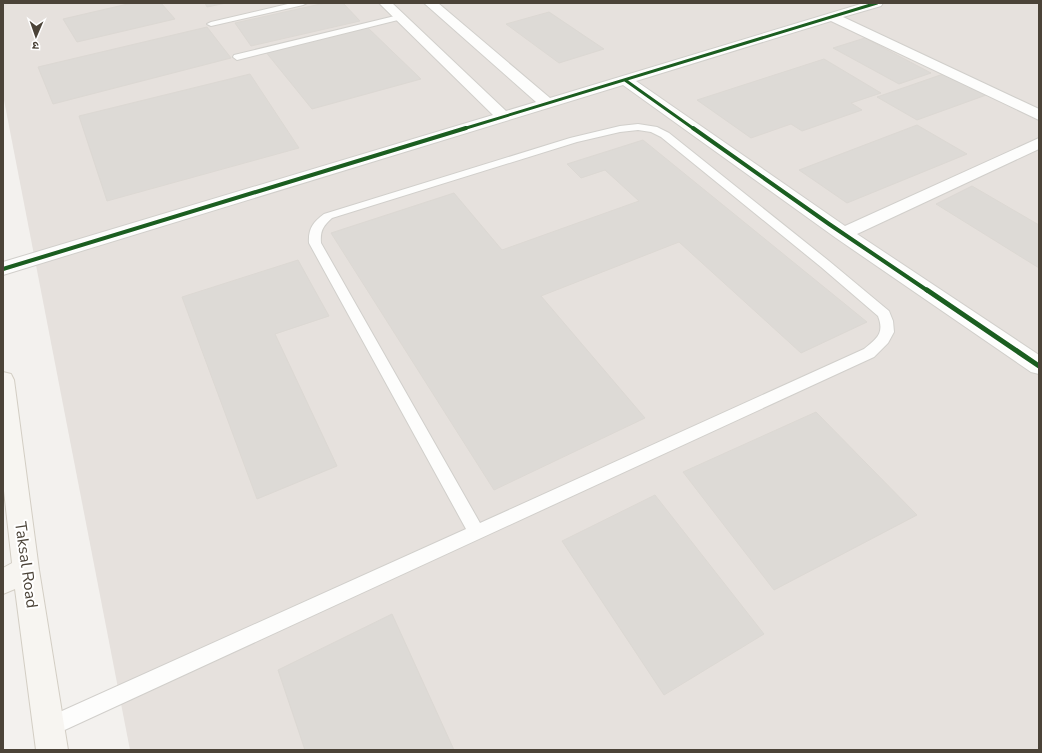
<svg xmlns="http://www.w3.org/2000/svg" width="1042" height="753" font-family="'Nunito Sans','Noto Sans Devanagari',sans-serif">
  <rect width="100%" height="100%" fill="#f3f1ee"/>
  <path fill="#e6e1dd" d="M3,3H1039V750H130L3,95Z"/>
  <path fill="#dddad6" stroke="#dcd8d3" d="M132,3H161L175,19L77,42L63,19Z
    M205,3H226L207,7Z
    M325,3H343L360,21L251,46L235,23Z
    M549,12L604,49L559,63L506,24Z
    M366,26L421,79L312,109L265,51Z
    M207,27L231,58L53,104L38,67Z
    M865,38L931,73L899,84L833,48Z
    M824,59L881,93L851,103L862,110L802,131L791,124L751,138L697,100Z
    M949,72L989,94L917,120L877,97Z
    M250,74L299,148L107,201L79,116Z
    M917,125L967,154L847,203L799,170Z
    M643,140L867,322L801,353L679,242L541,296L645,418L494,490L331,233L454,193L502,250L639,201L605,170L581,178L567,164Z
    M972,186L1039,225V268L936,204Z
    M298,260L329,316L275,334L337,466L257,499L182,297Z
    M816,412L917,515L774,590L683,472Z
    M655,495L764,634L664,695L562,541Z
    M392,614L454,750H305L278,670Z"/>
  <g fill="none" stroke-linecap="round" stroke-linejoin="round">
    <defs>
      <path id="lane" d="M292,3H307L303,5L211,26L207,24L211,22Z
        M399,15L403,17L402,19L237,60L233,57L234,55Z
        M638,124L657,127L669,133L829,261L889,311L893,321L894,332L888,343L874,357L56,734L49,737L42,734L39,727L42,720L466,529L309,243C308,229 313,222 324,214L570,138L620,126ZM638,130L651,132L661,137L821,267L878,316C885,334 876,339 864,349L480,523L321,243C320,231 323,226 332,218L577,142L620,132Z"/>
      <path id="street" d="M379,3H392L506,111L536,102L424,3H438L550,98L864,3H883L881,6L843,17L1039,109V120L831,21L636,81L845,226L1039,138V149L857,234L1039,355V374L1031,372L836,238L623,85L3,275V262L493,115Z"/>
      <path id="secondary" d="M3,372L11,374L14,380L39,570L68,750H36L15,589L3,594V568L12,563L3,482Z"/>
    </defs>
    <use href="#lane" stroke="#d1cfcb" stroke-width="2"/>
    <use href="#street" stroke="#d1cfcb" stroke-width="2"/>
    <use href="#secondary" stroke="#d3cec4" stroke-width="2"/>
    <use href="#lane" fill="#fdfdfc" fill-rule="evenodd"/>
    <use href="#street" fill="#fdfdfc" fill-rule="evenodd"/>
    <use href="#secondary" fill="#f7f5f1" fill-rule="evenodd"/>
    <defs>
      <path id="cycleway-far2" d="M625,80L694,129
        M463,129L877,3"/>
      <path id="cycleway-far1" d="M693,128L829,224L928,291
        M3,269L466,128"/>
      <path id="cycleway" d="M927,290L1039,366"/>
    </defs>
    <use href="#cycleway-far2" stroke="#fff" stroke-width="4.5"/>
    <use href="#cycleway-far1" stroke="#fff" stroke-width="6"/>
    <use href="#cycleway" stroke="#fff" stroke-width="8"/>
    <use href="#cycleway-far2" stroke="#1b5e20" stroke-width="3"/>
    <use href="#cycleway-far1" stroke="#1b5e20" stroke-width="4"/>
    <use href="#cycleway" stroke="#1b5e20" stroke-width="5"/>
  </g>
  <g text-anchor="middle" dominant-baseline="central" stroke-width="4" stroke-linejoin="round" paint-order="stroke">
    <g font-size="16" fill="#4b4338" stroke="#fff">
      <text transform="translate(26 565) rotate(82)">Taksal Road</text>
    </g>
  </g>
  <rect width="1042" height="753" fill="none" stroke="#4b4338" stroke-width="8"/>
  <g transform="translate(36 36) rotate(182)" stroke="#ffffff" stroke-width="3" paint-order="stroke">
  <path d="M0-3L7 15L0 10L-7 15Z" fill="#4b4338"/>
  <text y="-6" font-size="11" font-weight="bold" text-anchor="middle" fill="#4b4338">उ</text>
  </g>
</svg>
